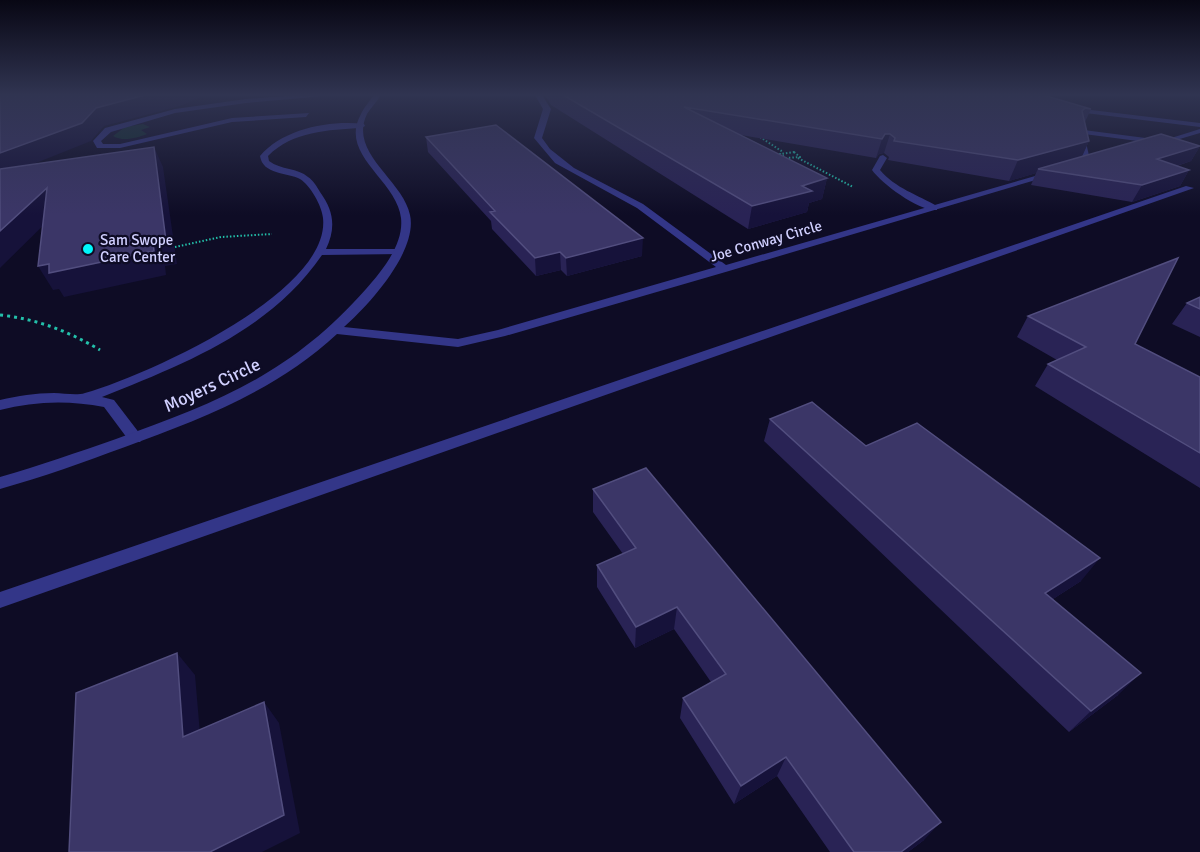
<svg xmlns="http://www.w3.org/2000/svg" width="1200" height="852" font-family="Signika,sans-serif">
  <rect width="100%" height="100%" fill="#0e0c25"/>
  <path fill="#0f2f2b" d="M143,124L150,127L141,130L147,134C137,138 123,142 113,136L125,127Z"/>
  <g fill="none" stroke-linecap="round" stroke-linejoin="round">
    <path stroke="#23c0aa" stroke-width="2" stroke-dasharray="1.5 2" stroke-linecap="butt" d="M760,137L783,152
      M794,152L800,157L786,158L780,154Z
      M798,158L853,187
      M175,247L221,237L272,234"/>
    <path stroke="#23c0aa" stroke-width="3" stroke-dasharray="3 4" stroke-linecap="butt" d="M0,315C37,319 68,331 100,350"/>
    <path fill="#333688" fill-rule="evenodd" d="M298,95L323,96L246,103L175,113L111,132L101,141L103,144H120L232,118L309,113L306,117L232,122L120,148H97L93,141L105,128L175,109L246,99Z
      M1066,107L1200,123V127L1069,111Z
      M364,124L365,126L361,128C328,130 293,131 268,156L269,161C281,170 298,168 308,177C313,180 317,187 320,192C334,211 336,228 326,249H398L403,252L402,254L322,255C270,331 184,364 102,397L114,400L140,434L143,438L140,442H130L104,407C69,400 34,401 0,410V400C18,396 35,393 54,393C64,393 76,396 85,393C145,376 331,293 323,218C322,206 310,185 300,179C287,172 263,175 260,156C283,129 329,120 364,124Z
      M1076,129L1161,140L1165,142L1161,144L1084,134L1091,164L1087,167L1083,164Z
      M883,155L887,158L880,170C895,188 918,195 937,206V210C920,212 882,184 872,170L880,156Z
      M1186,186L1194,188L0,608V592Z"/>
    <path fill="#333688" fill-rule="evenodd" d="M374,95H381C377,101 371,108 367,114C348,153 403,180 410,215C418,251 369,305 344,327L458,339L498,330L716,267L637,208L555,163L534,138L543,109L535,95H542L551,109L542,138L550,149L574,168L643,204L726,265L1049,172L1056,174L729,271L505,336L458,347L337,334C277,390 201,419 125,447C84,462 43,477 0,489V477C39,466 78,452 116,439C219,402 292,373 366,289C382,271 404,244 401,218C397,180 338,155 361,114C364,107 370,101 374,95Z
      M1200,129V133L1156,146L1152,144Z"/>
  </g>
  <path fill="#292355" d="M545,95H1043L1091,109L1085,122L1089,141L1082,156L1200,146L1191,161L1177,166L1189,170L1180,186L1132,202L1031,185L1036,173L1009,181L888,160L889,157L884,153L879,154L876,158L741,135L827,178L822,199L809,203L807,212L748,229L551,105Z
    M426,137L642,256L567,276L561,270L536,276L492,229L491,221L428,152Z
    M1200,297V337L1172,324L1187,303Z
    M1028,316L1135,344L1200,377V488L1035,386L1048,364L1057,360L1017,337Z
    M770,419L866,446L1081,581L1053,599L1118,695L1069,732L764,441Z
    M593,489L924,840L908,852H830L777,776L734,804L680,718L683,698L711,682L674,629L635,648L597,587V565L623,554L593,512Z"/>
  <path fill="#16123a" d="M145,95H206L180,106L104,126L91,141L1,177L0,183V153L96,108Z
    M885,134H890L884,153L879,154L876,158L882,139Z
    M1089,141L1080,161L1038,169L1036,173L1009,181L1018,160Z
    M1200,146L1191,161L1148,175L1157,159Z
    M154,147L163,167L177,264L165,266L166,275L64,297L59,289L53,290L38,266L153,243Z
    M1189,170L1180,186L1132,202L1142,185Z
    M827,178L822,199L809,203L807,212L748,229L752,206L802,186Z
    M47,188L59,210L0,268V231Z
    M643,238L642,256L567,276L566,258Z
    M560,252L561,270L536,276L535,258Z
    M1100,558L1081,581L1028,615L1045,593Z
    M677,607L674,629L635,648L636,627Z
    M177,653L195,675L202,757L183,737Z
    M1141,673L1118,695L1069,732L1091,711Z
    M264,702L279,723L300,833L262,852H210Z
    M786,757L777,776L734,804L741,786Z
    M941,822L924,840L908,852H901Z"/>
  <path fill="#3b3667" stroke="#524e7f" stroke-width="1.5" d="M0,95H145L96,108L82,123L0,153Z
    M563,95H1043L1091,109L1085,108L1082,111L1089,141L1018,160L894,141L895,138L890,134H885L882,139L684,107L827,178L802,186L812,191L752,206Z
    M496,125L643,238L566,258L560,252L535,258L490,212L495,211L426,137Z
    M1161,134L1200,146L1157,159L1189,170L1142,185L1038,169Z
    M154,147L166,241L153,243L154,251L49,273V264L38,266L47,188L0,231V169Z
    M1178,258L1135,344L1200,377V453L1048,364L1086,347L1028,316Z
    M1200,297V309L1187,303Z
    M812,402L866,446L917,423L1100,558L1045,593L1141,673L1091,711L770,419Z
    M646,468L941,822L901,852H854L786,757L741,786L683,698L726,674L677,607L636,627L597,565L636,548L593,489Z
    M177,653L183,737L264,702L284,815L210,852H69L76,693Z"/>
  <linearGradient id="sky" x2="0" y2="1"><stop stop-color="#080714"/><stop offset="0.44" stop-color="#303451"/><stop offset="1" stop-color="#303451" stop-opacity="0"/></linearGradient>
  <rect width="1200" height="215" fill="url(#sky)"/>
  <circle fill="#00f6fb" stroke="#0e0c25" stroke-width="2" cx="88" cy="249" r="6"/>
  <g text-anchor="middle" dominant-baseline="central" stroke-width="4.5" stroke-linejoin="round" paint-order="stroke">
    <g font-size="15" fill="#d1d0ff" stroke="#0e0c25" text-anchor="start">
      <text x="100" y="240">Sam Swope<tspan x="100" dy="17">Care Center</tspan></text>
    </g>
    <g font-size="15" fill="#d1d0ff" stroke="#0e0c25">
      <text transform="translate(766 241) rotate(-16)">Joe Conway Circle</text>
    </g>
    <g font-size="18" fill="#d1d0ff" stroke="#0e0c25">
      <text transform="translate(212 385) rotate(-25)">Moyers Circle</text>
    </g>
  </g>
</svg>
